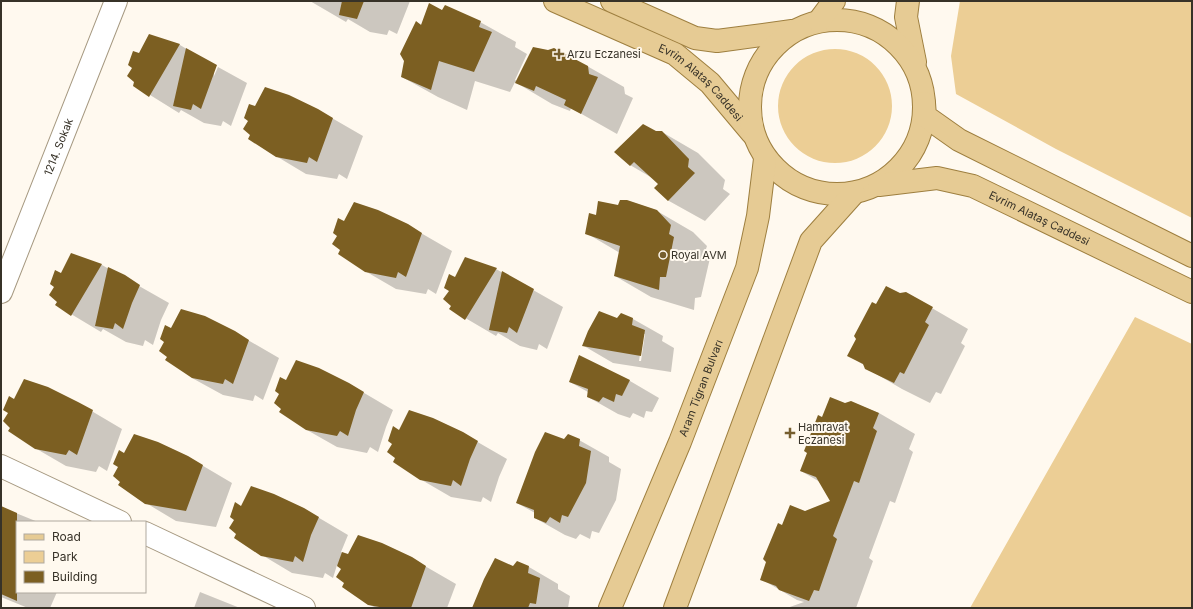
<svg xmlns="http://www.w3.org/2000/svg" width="1193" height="609" font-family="Inter,sans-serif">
  <rect width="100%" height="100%" fill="#fff9ef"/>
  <path fill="#ecce95" d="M960,1H1192V218L1056,149L956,94L951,56Z
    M778 106a57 57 0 1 1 114 0a57 57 0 1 1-114 0Z
    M1135,317L1192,344V608H970Z"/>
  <path fill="#0003" fill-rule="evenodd" d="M310,1H410L397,34L389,30L387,35L370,32L348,19L346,22Z
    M442,11L480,22L516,42L515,47L527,54L515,80L517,81L587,66L624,87L625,94L633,98L617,134L571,108L570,111L552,104L515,82L510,92L475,81L467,110L438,97L402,77L416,22L422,25Z
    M149,35L180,45L205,60L214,71V76L218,67L247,83L231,126L223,121L221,126L204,123L181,110L179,113L134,85L139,55Z
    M255,108L318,110L363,136L347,179L339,174L337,179L306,174L276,156Z
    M656,132H662L698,153L725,180L723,189L730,194L705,221L669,201L655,188L659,184L654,179L630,165Z
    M619,206L657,211L693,232L707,246L704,255L710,258L701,297L695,298L694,310L651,297L615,276L620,253L586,233L596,216Z
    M344,223L407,225L452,251L436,294L428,289L426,294L396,289L365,271L341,250Z
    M71,255L102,265L169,303L161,320L153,345L145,340L143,346L126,342L103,329L101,332L56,305L58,301L61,274Z
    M496,269L563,307L547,349L539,344L537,350L520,346L498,333L496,336L450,309L452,305L450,291L455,278Z
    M906,293L968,329L961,343L965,346L941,394L936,392L930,403L902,389L866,368L864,365L849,356L876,306L900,294Z
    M633,319L663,336L662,341L674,348L671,372L613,363L584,346L617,320ZM643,334H645L641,361H639Z
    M171,329L234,332L279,358L263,400L255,395L253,401L223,395L192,378L168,357Z
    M579,356L630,381L659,398L652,412L646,411L644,418L633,413L630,418L618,414L588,397V392L570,382Z
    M286,381L349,384L393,410L386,427L378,452L370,447L367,453L337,447L307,430Z
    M15,400L78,403L122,429L107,471L99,466L96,472L66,466L35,448Z
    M851,402L879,413L915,434L909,449L913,452L895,503L890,501L869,558L873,561L856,608H787L804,602L797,600L761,579L782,526L805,512L832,502L820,482L801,471L823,418L845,404Z
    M399,431L462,433L507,459L499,477L491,502L483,497L481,502L451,497L420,479L396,458Z
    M579,440L609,457V462L621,469L616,500L599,533L592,531L590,539L580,534L576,539L565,535L535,518V513L517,503L564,441Z
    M125,454L188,457L232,483L216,527L176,521L146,503Z
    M1,507L38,522H17V592H57L50,608H28L1,597Z
    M241,507L304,509L348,535L341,552L348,556L411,558L456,584L447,608H376L368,604L343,568L337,565L333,578L325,573L323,578L292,573L262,555Z
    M529,567L558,584V589L570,596L568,608H504L513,568Z
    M200,592L240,608H194Z"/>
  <path fill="#7c5f22" d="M342,1H364L357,19L339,15Z
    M429,3L442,10L445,5L481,21L479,27L492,32L474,72L439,61L431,90L401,77L404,61L400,54L416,21L421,25Z
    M149,34L180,44L149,97L133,86L134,82L127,76L132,68L128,65L133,51L139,53Z
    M533,47L548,50L554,48L588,66L589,74L598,77L581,114L564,105L566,100L536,86L534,91L515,83Z
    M186,48L217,65L201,109L193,104L191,110L173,106Z
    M265,87L289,95L318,109L333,118L317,162L309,157L307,163L276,157L248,139L250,135L243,129L248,121L244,118L249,104L255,106Z
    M643,124L656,131H662L689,159L688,167L695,173L668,201L654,188L658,184L634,162L630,166L614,152Z
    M620,200H627L657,210L671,225L669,234L674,237L666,277H660L659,290L614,276L620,246L585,234L589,213L596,215L598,201L618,205Z
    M354,202L378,210L408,224L422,233L406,277L398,272L396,278L365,272L338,254L340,250L332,244L337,236L333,233L338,218L344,221Z
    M71,253L102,264L71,316L55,305L57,302L49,295L54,287L50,284L55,270L61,273Z
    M465,257L497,268L465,320L449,309L451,306L443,299L449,291L444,288L449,274L455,277Z
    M108,267L125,275L140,285L132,303L123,329L115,323L113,329L95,326Z
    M502,271L534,289L517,333L509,327L507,333L489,330Z
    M886,286L900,293L906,292L933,307L925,322L929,325L904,374L900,372L894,383L865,369L863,364L847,356L856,339L854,336L872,302L876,304Z
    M181,309L205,316L235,331L249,340L233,384L225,379L223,384L192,378L165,360L167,357L159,351L164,342L160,339L165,325L171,328Z
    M599,311L617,318L621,313L633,318L632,325L645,330L641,356L582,346L588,331Z
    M579,355L630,380L622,396L616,394L614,402L603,397L599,402L587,397L588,389L569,382Z
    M296,360L319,368L349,383L364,392L356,410L348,436L340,431L337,436L306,430L279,412L281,409L274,403L279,394L275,391L280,377L286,380Z
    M24,379L48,387L78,402L93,410L77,455L69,450L66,455L35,449L8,431L10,428L3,421L8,413L3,410L9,396L14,399Z
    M830,397L845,403L851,401L879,413L873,428L877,431L859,483L854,481L833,536L837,539L819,591L814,590L809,601L779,590L776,586L760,580L766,562L763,559L778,523L782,525L790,505L805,511L830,501L816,477L800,471L807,453L804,451L818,415L822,417Z
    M409,410L433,418L463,432L478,441L470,459L461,486L453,480L451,486L420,480L393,462L395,458L387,452L392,444L388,441L393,426L399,430Z
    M545,432L564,439L568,434L580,439L579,446L591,451L586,483L568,517L562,515L560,523L550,517L546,523L534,518V510L516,503L535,452Z
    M134,434L158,442L188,456L203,465L186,511L145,504L118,485L120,482L113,476L118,467L113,464L119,450L124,453Z
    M251,486L274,494L304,508L319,517L311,535L303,562L295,556L293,562L261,556L234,538L236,534L229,528L234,520L230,517L235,502L241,506Z
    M1,506L17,513V601L1,594Z
    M358,535L382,543L412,557L426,566L411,608H385L368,605L342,587L344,583L336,577L341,569L337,566L342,552L348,554Z
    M495,558L513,566L517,561L529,566L528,573L540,578L536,604L530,603L528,608H472L484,579Z"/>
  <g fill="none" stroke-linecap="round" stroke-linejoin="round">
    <defs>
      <g id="minor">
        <path id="s1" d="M1,292L116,1"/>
        <path d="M1,466L120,522"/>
        <path d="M145,533L304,608"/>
      </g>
      <g id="major">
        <path id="s2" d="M555,1L675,54L710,83L752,133"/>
        <path d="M612,1L695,38L717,41L792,31"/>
        <path d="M908,1L906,17L915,62"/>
        <circle cx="837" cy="107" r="87"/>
        <path d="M819,21L834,1"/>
        <path d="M924,103L925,116L959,140L1192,256"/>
        <path id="s3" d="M879,185L937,178L973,186L1192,292"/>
        <path id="s4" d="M610,608L680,442L747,268L758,216L765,159"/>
        <path d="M675,608L811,241L854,193"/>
      </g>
    </defs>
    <use href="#minor" stroke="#a69981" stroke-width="24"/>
    <use href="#major" stroke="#9e7f3f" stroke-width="24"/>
    <use href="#minor" stroke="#fff" stroke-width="22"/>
    <use href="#major" stroke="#e6cb94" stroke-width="22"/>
  </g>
  <g fill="#765e2e" stroke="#fff9ef" stroke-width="1.5">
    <path d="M557 48h4v4h4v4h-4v4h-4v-4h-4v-4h4z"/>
    <circle cx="663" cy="255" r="4"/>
    <path d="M788 427h4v4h4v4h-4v4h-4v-4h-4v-4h4z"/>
  </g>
  <g text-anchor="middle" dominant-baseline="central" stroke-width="4" stroke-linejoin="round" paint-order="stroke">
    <g font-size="11" fill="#373228" stroke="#fff9ef" text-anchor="start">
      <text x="567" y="54">Arzu Eczanesi</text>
      <text x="671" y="255">Royal AVM</text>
      <text x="798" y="427">Hamravat<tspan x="798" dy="13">Eczanesi</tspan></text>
    </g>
    <g font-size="11" fill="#373228" stroke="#fff9ef">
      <text stroke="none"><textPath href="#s2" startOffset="169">Evrim Alataş Caddesi</textPath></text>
      <text stroke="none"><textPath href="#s1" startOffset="156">1214. Sokak</textPath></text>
      <text stroke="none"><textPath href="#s3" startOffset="169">Evrim Alataş Caddesi</textPath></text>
      <text stroke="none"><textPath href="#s4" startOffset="238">Aram Tigran Bulvarı</textPath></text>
    </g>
  </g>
  <rect width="1193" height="609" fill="none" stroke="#373228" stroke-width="4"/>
  <rect x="16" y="521" width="130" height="72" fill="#fff9ef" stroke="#afa99f"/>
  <rect x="24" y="534" width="20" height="6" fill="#e6cb94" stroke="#afa99f"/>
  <text x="52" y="541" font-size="12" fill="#373228">Road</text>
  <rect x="24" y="551" width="20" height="12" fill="#ecce95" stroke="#afa99f"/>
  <text x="52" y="561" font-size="12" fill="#373228">Park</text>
  <rect x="24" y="571" width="20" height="12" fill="#7c5f22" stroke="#afa99f"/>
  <text x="52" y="581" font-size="12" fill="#373228">Building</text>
</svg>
